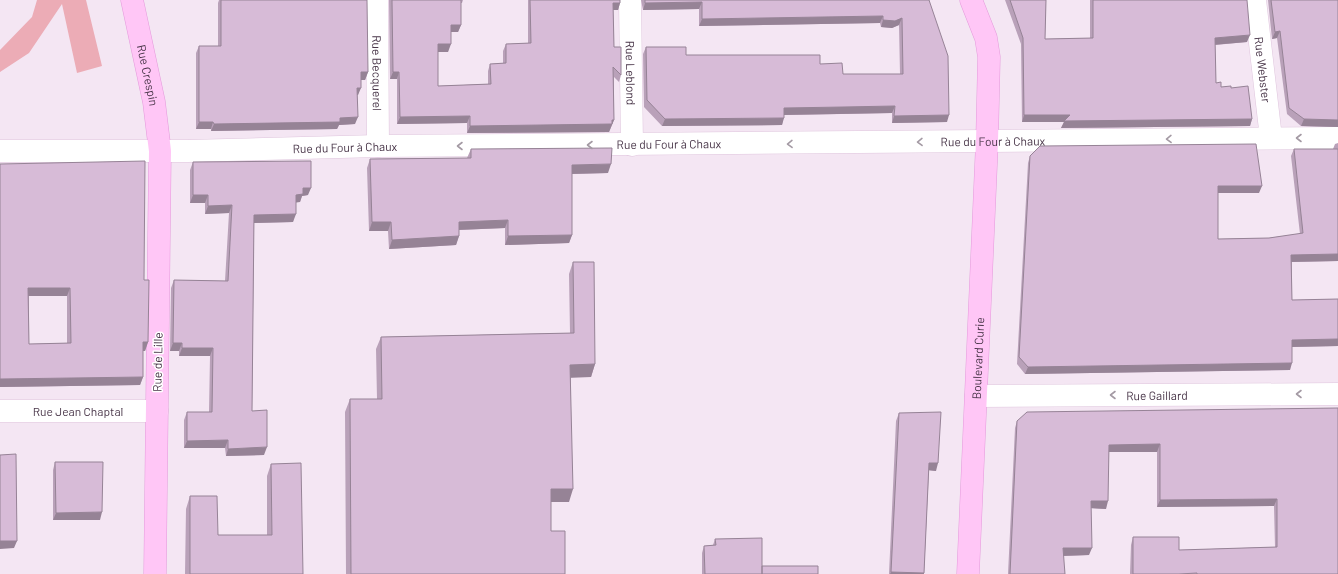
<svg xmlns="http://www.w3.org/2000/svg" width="1338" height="574" font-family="Barlow,sans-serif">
  <rect width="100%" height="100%" fill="#f4e6f3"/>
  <path fill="#ecacb6" d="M37,0H86L102,66L77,73L62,4L29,53L0,72V50L32,17Z"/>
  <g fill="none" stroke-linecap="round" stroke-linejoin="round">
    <defs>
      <g id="street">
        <path id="s1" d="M377,0L378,146"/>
        <path id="s2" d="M630,0L632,145"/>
        <path id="s3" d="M1255,0L1271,138"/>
        <path id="s4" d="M0,151H188L378,146L1338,138"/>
        <path id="s5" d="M976,396L1338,394"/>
        <path id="s6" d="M0,411H157"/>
      </g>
      <g id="secondary">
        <path id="s7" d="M132,0L154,102L160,151L155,574"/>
        <path id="s8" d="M968,574L987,142L989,57L986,38L971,0"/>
      </g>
    </defs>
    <use href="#street" stroke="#dfc5dd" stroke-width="23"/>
    <use href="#secondary" stroke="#e49adb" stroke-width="23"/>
    <use href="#street" stroke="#fff" stroke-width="22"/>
    <use href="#secondary" stroke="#ffc6f6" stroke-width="22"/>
  </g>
  <path fill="#b9a1b9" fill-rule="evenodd" d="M219,0H221L368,72L365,80H361L358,95H357L355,124L339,125L337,129L211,131V129H196V53L199,46H218V3Z
    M389,0H463L462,3H461V25L458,32H451L448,52H438V86L488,84V71L490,64L503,63V51L506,44L528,43V0H620V3L618,10H613L614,47L621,75L619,82L614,77V120L609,132L467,133V123L397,124V79H390Z
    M641,0H929L947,122L892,123V113L841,114L784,115L782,125L662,126L644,107L643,54L646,47L686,55L820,64L843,74H900L899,25L892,28L881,27L880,23L699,26V9L643,10Z
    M1005,0H1046L1045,39L1090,38V0H1247V42L1215,45L1216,83L1221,87L1231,88L1252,119L1250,126L1061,128L1064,122H1022L1021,44Z
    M1268,0H1338V127L1301,126L1287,114L1277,38L1272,39Z
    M1338,143V261L1292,262V300L1338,299V346L1292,347L1290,370L1025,374L1017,364L1028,163L1030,156L1259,193H1218V239L1269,238L1300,234L1291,156L1294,149H1333L1335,144Z
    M471,149L608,173L572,174V235L569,243L505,245V228L459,230V236L456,245L389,249L388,231H369L367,168L370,159L467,158Z
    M193,162L308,195L302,196L300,202H296L293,222L254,223L252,411L264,455L226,456L225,448H184V420L187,412H209L210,356H179V351H170L171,288L174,280L225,281L229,213L205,214V203H190V170Z
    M0,164L144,280L148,342L145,351H143V377L140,385L0,387ZM29,296H67V343L29,344Z
    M573,262L595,364L591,377H571L569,502H551V531L565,574H346L345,412L350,399H377L376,349L381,337L570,333L569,274Z
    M1338,408V574H1130L1131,545L1133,537L1179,550L1275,547L1274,506L1157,507V452H1109L1106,509L1091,508L1089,555L1063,556L1065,574H1008L1015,428L1017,421Z
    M899,413L936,471L929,470L924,574H889L896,421Z
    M55,462L100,520H53V470Z
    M271,464L303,574H185L186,509L190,496L218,535H267V476Z
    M715,539L762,567L818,574H702V553L704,546L713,545Z"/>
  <path fill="#968396" d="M702,2L699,9L643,10L645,3Z
    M613,3H620L618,10H610Z
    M883,16L880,23L699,26L702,19Z
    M902,18L899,25L892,28L881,27L883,20Z
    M451,25H461L458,32H449Z
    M1280,31L1277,38L1272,39L1275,32Z
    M1250,35L1247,42L1212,45L1215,38Z
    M438,44H451L448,52H435Z
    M361,72H368L365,80H358Z
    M393,72H399L397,79H390Z
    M357,88H361L358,95H355Z
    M895,106L892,113L782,115L784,108Z
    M949,115L947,122L892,123L894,116Z
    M1024,115H1070L1252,119L1250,126L1061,128L1064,122H1022Z
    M470,116L467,123L397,124L400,117Z
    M358,117L355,124L339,125L337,129L211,131L214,124Z
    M784,118L782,125L662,126L665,119Z
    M1304,119L1338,120V127L1301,126Z
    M614,120L609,132L467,133L470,126Z
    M199,122H213L211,129H196Z
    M611,164L608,173L569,174L572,165Z
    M1218,186H1262L1259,193H1215Z
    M303,188H311L308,195L302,196L300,202L293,203L296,195Z
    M193,195H208L205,203H190Z
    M232,205L229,213L205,214L208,206Z
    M296,214L293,222L251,223L254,215Z
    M508,220L505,228L456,230L459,222Z
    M372,222H391L388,231H369Z
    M572,235L569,243L505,245L508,236Z
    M459,236L456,245L389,249L392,240Z
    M1338,254V261L1289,262L1291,255Z
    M28,288H70L67,296H26Z
    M1338,339V346L1290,347L1292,340Z
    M143,342H148L145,351H140Z
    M173,343H182L179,351H170Z
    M182,348H213L210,356H179Z
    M1292,363L1290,370L1025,374L1028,367Z
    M595,364L591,377L566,378L570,365Z
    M143,377L140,385L0,387V379Z
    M228,440L225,448H184L187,441Z
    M1160,444L1157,452H1106L1109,445Z
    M267,447L264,455L226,456L228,449Z
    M929,463H938L936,471L926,470Z
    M551,489H573L569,502H547Z
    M1277,499L1274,506L1157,507L1160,500Z
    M1091,501H1108L1106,509L1088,508Z
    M102,512L100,520H53L56,513Z
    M0,541H17L14,548L0,549Z
    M1063,548H1092L1089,555L1060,556Z
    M891,572L924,573V574H890Z"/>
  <path fill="#d7bbd7" stroke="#968396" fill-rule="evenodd" d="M221,0H367L368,72H361V88H357L358,117L340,118V122L214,124L213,122H199V46H221Z
    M392,0H461V25H451V44H438V86L491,84L490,64L506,63V44L531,43L530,0H620V3H613L614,47H621V75L613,67L614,120H612V124L470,126V116L400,117L399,72H393Z
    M645,0H929L948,56L949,115L894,116L895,106L843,107L784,108V118L665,119L647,100L646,47H686V55H820V64L842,63L843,74H903L902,18L895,21L883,20V16L702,19V2L645,3Z
    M1010,0H1046L1045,39L1093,38V0H1247L1250,35L1215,38L1216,83L1221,82V87L1231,86V88L1248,86L1252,119L1064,121L1070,115H1024L1023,38Z
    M1271,0H1338V120L1304,119L1289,108L1280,31L1275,32Z
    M1256,144L1262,186H1218V239L1269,238L1303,233L1294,149H1338V254L1291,255L1292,300L1338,299V339L1292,340V363L1028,367L1019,357L1030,156L1040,146Z
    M612,148L611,164L572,165V235L508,236V220L459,222V236L392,240L391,222H372L370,159L471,158V149Z
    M145,161L144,280H149L148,342H143V377L0,379V164ZM28,288H70L71,343L29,344Z
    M311,161V188H303V194L296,195V214L254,215L252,411L267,410V447L228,449V440L187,441V412H212L213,348H182V343H173L174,280L228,281L232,205L208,206V195H193V162Z
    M573,262H594L595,364L570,365L573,489H551V531H565V574H351L350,399H382L381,337L574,333Z
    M1338,408V574H1197V573L1179,574H1133V537H1179V550L1277,547V499L1160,500V444L1109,445L1108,501H1091L1092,548H1063L1065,574H1010L1017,421L1027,412Z
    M941,412L938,463H929L924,573L891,572L899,413Z
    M16,454L17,541H0V455Z
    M55,462H103L102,512L56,513Z
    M301,463L303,574H190V496H217L218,535H272L271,464Z
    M762,538V574H705L704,546L716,545L715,539Z
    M762,566H818V574H762Z"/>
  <defs><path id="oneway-chevron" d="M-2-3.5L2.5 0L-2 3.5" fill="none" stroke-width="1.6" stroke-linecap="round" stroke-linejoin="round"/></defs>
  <g stroke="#a49aa4">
    <use href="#oneway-chevron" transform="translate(1299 138) rotate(180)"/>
    <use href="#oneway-chevron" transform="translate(1169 139) rotate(179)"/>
    <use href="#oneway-chevron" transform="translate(920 142) rotate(179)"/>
    <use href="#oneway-chevron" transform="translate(790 144) rotate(179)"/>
    <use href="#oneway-chevron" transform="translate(590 145) rotate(180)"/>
    <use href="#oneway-chevron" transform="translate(460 146) rotate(180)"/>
    <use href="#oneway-chevron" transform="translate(1299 394) rotate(180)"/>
    <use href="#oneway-chevron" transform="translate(1113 395) rotate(180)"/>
  </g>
  <g text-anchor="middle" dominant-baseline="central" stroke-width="3" stroke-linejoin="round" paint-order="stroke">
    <g font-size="12" fill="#483548" stroke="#fff">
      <text stroke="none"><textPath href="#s3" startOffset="70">Rue Webster</textPath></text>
      <text stroke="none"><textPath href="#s1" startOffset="73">Rue Becquerel</textPath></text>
      <text stroke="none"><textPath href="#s2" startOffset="73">Rue Leblond</textPath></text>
      <text stroke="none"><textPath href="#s7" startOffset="77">Rue Crespin</textPath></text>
      <text stroke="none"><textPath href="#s4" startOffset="993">Rue du Four à Chaux</textPath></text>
      <text stroke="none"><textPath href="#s4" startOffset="669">Rue du Four à Chaux</textPath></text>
      <text stroke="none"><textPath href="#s4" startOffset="345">Rue du Four à Chaux</textPath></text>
      <text stroke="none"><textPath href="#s8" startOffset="216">Boulevard Curie</textPath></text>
      <text transform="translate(157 362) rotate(-89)">Rue de Lille</text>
      <text stroke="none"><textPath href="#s5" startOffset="181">Rue Gaillard</textPath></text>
      <text stroke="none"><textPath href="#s6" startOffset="78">Rue Jean Chaptal</textPath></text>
    </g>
  </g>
</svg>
